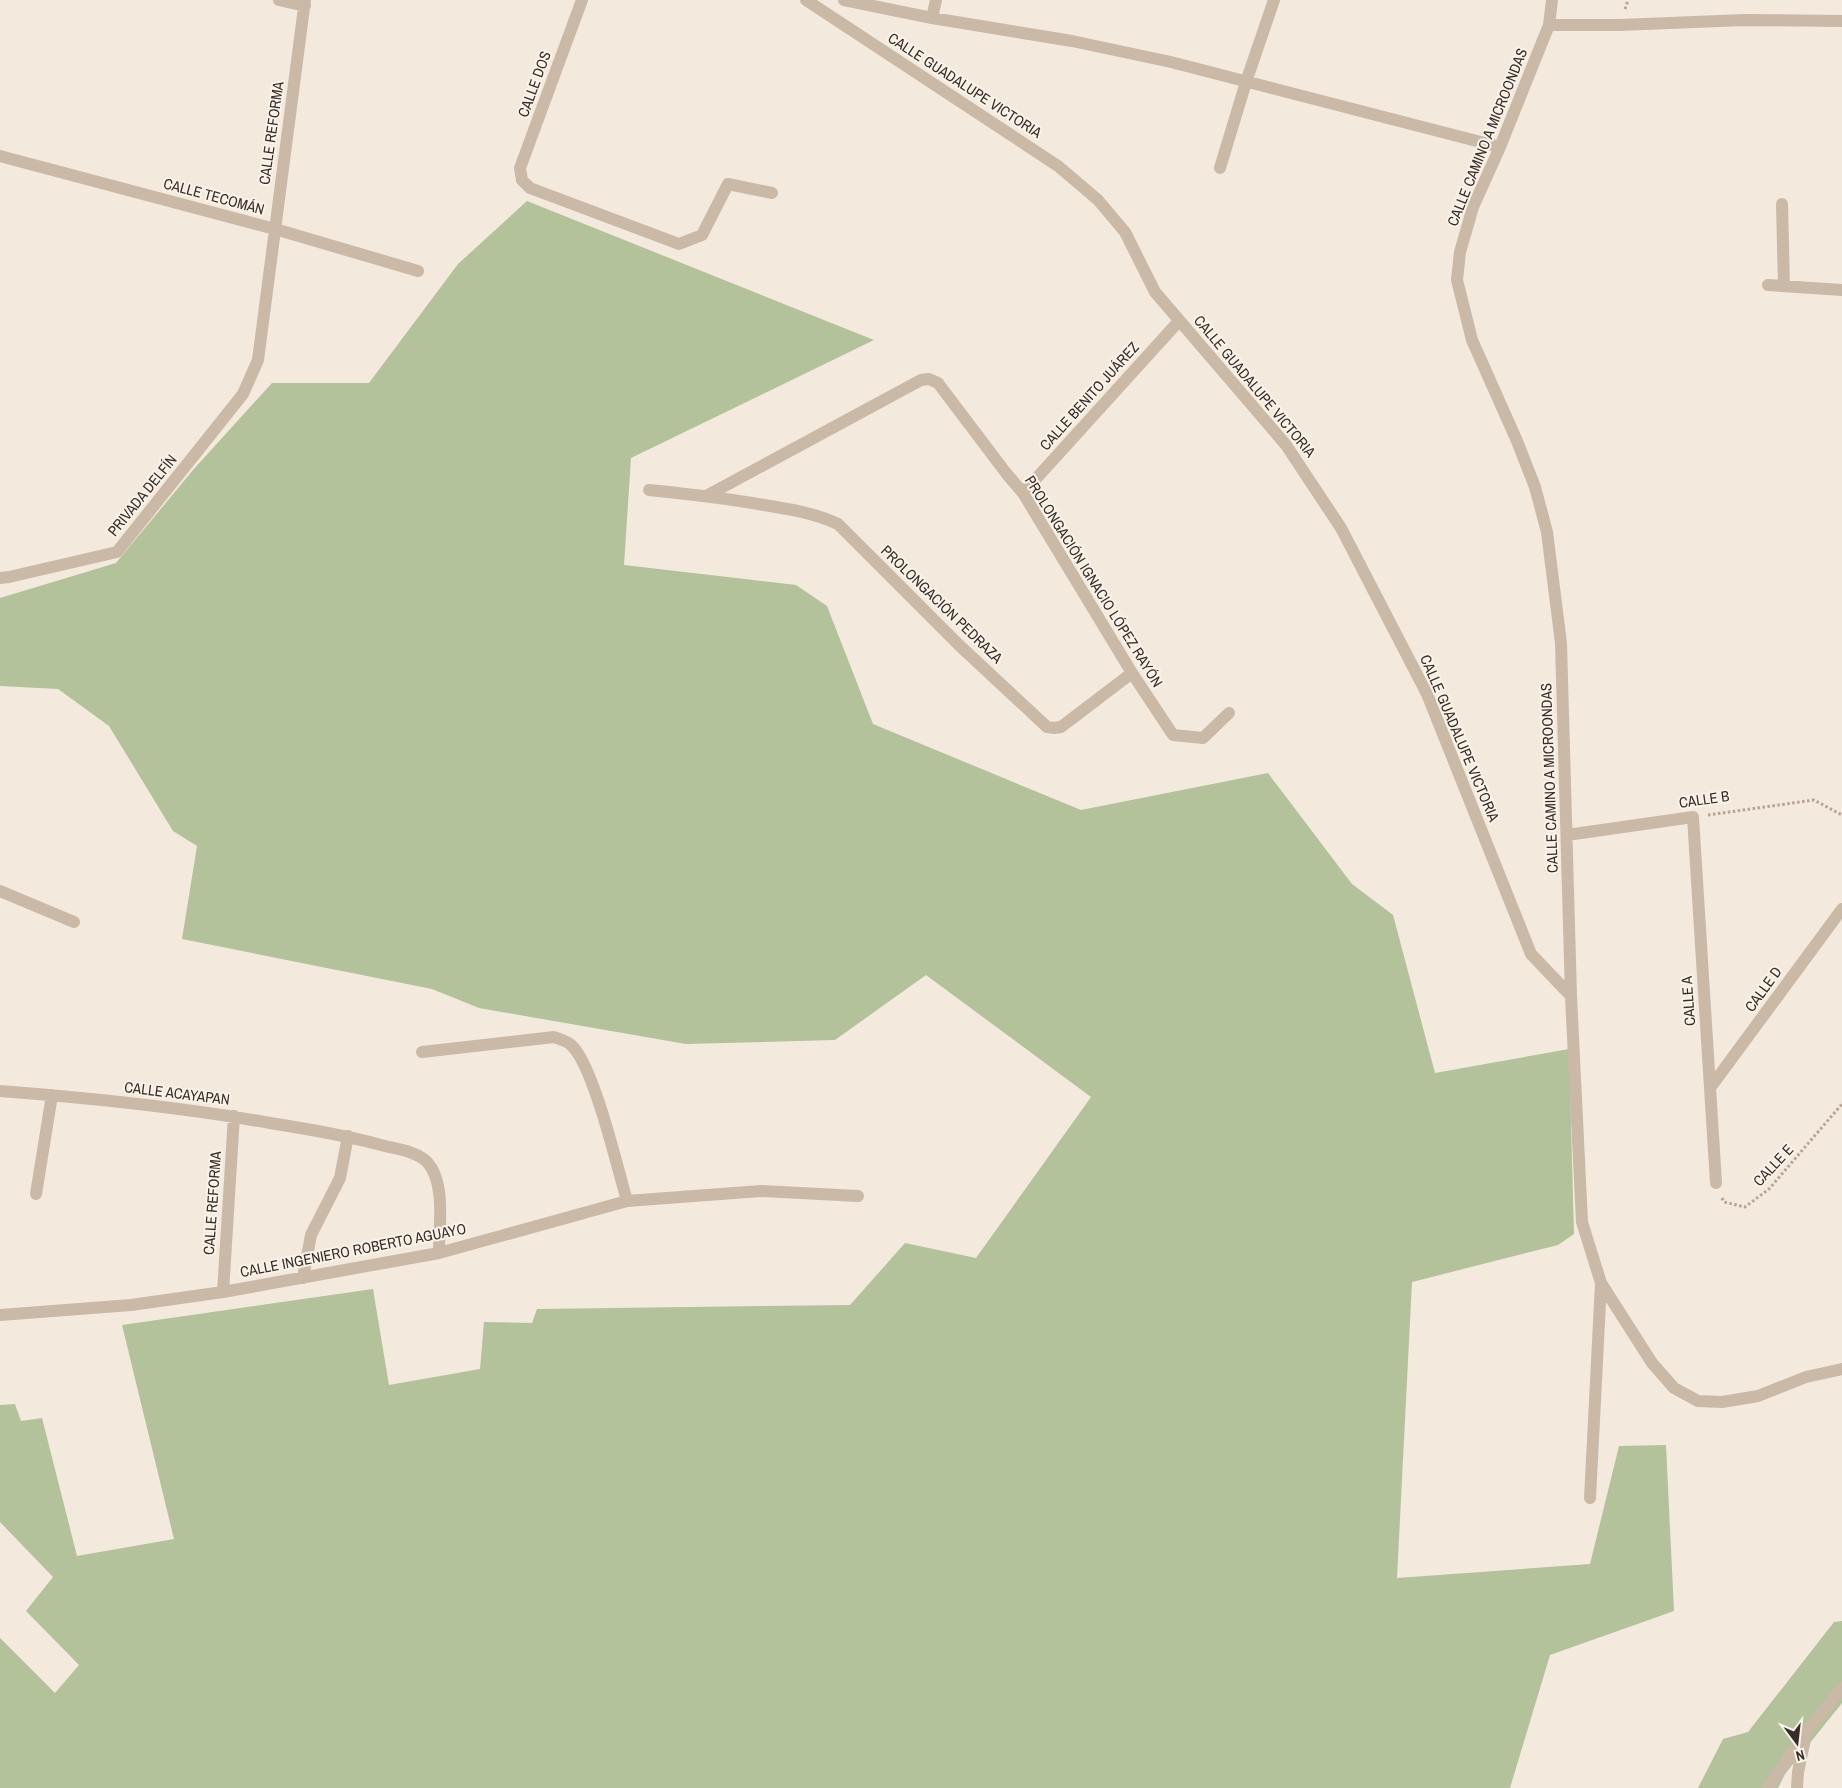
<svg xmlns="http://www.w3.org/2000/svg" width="1842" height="1788" font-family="'Archivo Narrow',sans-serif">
  <rect width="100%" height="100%" fill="#f3e9dc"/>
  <path fill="#b4c29c" d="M527,201L874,340L631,458L624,565L796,585L827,606L873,724L1081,810L1268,773L1352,884L1393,915L1435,1073L1569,1049L1574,1234L1558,1245L1412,1282L1397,1578L1590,1564L1619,1446L1666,1445L1674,1611L1550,1655L1510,1788H0V1638L55,1693L79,1665L26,1611L53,1577L0,1522V1405L15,1404L21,1421L42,1418L77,1556L174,1539L122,1325L373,1289L389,1385L480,1369L484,1322L532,1323L537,1309L850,1305L905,1243L976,1258L1091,1097L926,975L835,1040L686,1044L479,1008L432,989L182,939L197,846L173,831L109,726L58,689L0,686V598L116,563L193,470L272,383H369L458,264Z
    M1842,1621V1703L1785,1774L1778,1788H1698L1723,1739L1748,1732L1834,1622Z"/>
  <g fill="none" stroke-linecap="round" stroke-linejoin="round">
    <path stroke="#b7a392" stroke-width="3" stroke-dasharray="2.5 2.5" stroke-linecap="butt" d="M1625,9L1628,0
      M1708,815L1814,800L1842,815
      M1722,1198L1724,1202L1745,1207L1769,1189L1842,1104"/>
    <path stroke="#cbb9a8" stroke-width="12" d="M279,0L305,6
      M582,0L520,168L522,180L530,188L679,244L702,235L728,184L772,193
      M806,0L1058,166L1098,200L1125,232L1155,292L1286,445L1341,528L1427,694L1531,954L1571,996
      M844,0L932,18L1072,41L1171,62L1500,147
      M1552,0L1549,25L1500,147L1473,207L1460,252L1457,280L1472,340L1517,441L1535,487L1547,532L1561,643L1571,996L1582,1222L1601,1283L1652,1363L1674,1388L1698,1401L1722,1402L1758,1396L1806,1377L1842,1369
      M932,18L936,0
      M1549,25H1620L1744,20L1842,21
      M0,156L275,229L418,271
      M1220,168L1246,82L1274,0
      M1782,204L1784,286
      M1768,285L1842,290
      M649,490C688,494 725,498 764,505C789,509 815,513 838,524L959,645L1047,727L1054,728L1061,727L1132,673
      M1023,493L1179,321
      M708,495L921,380L929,379L938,383L1006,473L1023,493L1132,673L1173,735L1203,738L1229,713
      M0,578L9,577L117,552L243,394L258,360L305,0
      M1567,835L1693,817L1716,1183
      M0,891L74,922
      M422,1052L554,1037C559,1039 567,1041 571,1045C593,1063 618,1170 627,1201
      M1710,1088L1842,909
      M0,1091C91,1098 181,1107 270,1123C308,1129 345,1135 381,1145C395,1149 417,1151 427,1162C446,1182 439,1227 439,1253
      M36,1194L52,1095
      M303,1278L311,1235L340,1178L348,1136
      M223,1292L234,1116
      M0,1315L131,1305L223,1292L439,1253L627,1201L761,1191L858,1196
      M1590,1498L1601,1283
      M1768,1788L1807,1731L1842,1688
      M1797,1788L1798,1772L1805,1739"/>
  </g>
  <g text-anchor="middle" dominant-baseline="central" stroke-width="4" stroke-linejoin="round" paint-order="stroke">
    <g font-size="15" fill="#382d28" stroke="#faf3e9">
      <text transform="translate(534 84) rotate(-70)">CALLE DOS</text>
      <text transform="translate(965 85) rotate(33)">CALLE GUADALUPE VICTORIA</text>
      <text transform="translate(271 133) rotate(-82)">CALLE REFORMA</text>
      <text transform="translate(1487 137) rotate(-68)">CALLE CAMINO A MICROONDAS</text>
      <text transform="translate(214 196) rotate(15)">CALLE TECOMÁN</text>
      <text transform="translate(1255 386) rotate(50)">CALLE GUADALUPE VICTORIA</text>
      <text transform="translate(1089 396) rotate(-48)">CALLE BENITO JUÁREZ</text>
      <text transform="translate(142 495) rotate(-51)">PRIVADA DELFÍN</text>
      <text transform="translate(1094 581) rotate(58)">PROLONGACIÓN IGNACIO LÓPEZ RAYÓN</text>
      <text transform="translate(942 604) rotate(44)">PROLONGACIÓN PEDRAZA</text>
      <text transform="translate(1460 738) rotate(67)">CALLE GUADALUPE VICTORIA</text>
      <text transform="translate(1549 778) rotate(-92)">CALLE CAMINO A MICROONDAS</text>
      <text transform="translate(1704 799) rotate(-8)">CALLE B</text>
      <text transform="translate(1763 989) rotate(-54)">CALLE D</text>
      <text transform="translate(1688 1001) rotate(-94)">CALLE A</text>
      <text transform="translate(177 1093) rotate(7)">CALLE ACAYAPAN</text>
      <text transform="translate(1773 1165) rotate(-47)">CALLE E</text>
      <text transform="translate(212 1203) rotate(-86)">CALLE REFORMA</text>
      <text transform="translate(353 1250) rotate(-11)">CALLE INGENIERO ROBERTO AGUAYO</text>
    </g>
  </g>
  <g transform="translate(1797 1743) rotate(165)" stroke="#faf3e9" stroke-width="4" paint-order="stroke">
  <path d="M0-4L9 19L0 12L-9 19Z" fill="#382d28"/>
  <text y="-8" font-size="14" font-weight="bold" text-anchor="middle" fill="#382d28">N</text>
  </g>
</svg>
